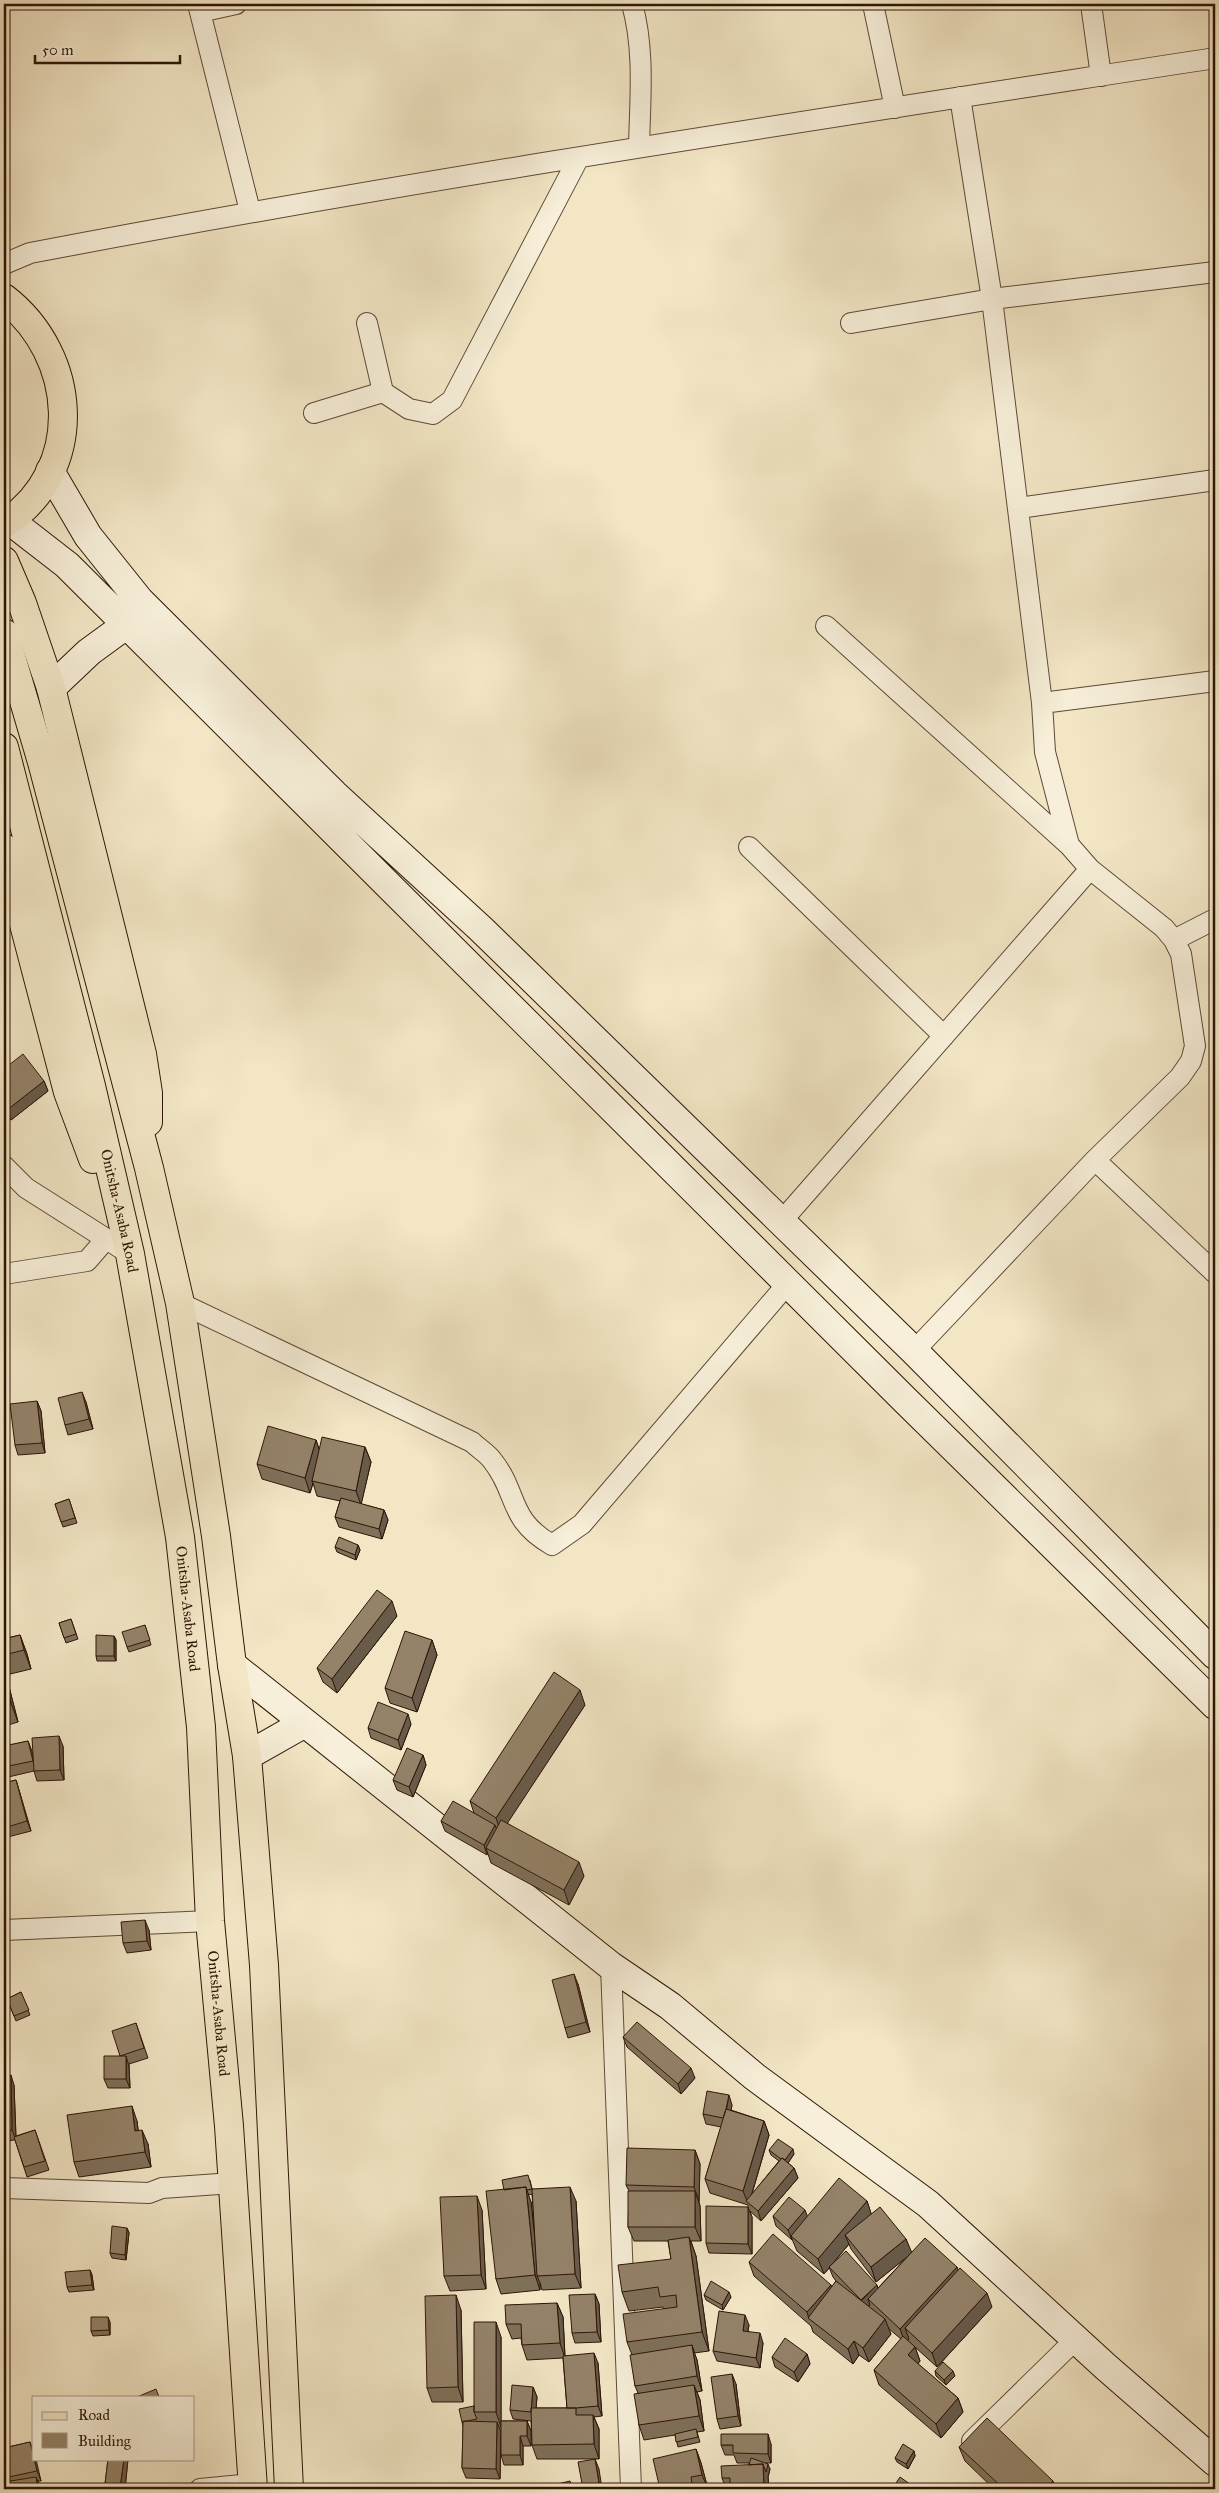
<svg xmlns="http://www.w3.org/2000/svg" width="1219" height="2493" font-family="'IM FELL Great Primer',serif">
  <rect width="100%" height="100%" fill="#f2e6c5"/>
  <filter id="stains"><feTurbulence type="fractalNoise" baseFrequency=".004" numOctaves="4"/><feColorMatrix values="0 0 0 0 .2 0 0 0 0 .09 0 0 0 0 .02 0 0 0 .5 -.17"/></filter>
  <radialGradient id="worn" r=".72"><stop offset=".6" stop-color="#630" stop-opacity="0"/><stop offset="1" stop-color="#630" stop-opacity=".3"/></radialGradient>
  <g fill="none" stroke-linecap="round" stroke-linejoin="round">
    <defs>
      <path id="street" d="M198,4L250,211
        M632,4C645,50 640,100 639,147
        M873,4L895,108
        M1091,4L1101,76
        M200,12L236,4
        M960,97L992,299L1042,703L1045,752L1069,845
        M4,264L30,253C424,178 820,119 1215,58
        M367,323L383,392L409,409L433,414L452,400L578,159
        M851,323L992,299L1215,272
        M314,413L383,392
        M1019,508L1215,480
        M826,626L1069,845L1090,869L1164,928L1174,940L1181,954L1195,1046L1191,1061L1180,1077L1095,1160L914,1351
        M1042,703L1215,681
        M749,847L944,1036
        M1174,940L1215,919
        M1095,1160L1215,1273
        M4,1166L26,1188L130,1254
        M780,1223L1090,869
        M4,1274L87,1261L106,1239
        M180,1303L472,1442C478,1448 487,1453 492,1460C519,1494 507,1519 552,1545L582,1524L789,1282
        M4,1930L210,1921
        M611,1966L631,2489
        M4,2188L149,2193L162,2188L233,2183
        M972,2441L1076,2339
        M200,2489L252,2484"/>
      <path id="secondary" d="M50,471L88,536L140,601L334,794L481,929L914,1351L1215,1655
        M9,520L67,565L904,1399L1215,1705
        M51,688L89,652L126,625
        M232,1665L611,1966L670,2006L755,2077L928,2204L1106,2367L1215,2462
        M247,1756L305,1723"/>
      <path id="primary" d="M4,298C78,355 87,470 4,524"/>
      <g id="highway">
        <path d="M4,561L22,603L51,688L142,1054L148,1093V1122"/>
        <path d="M4,633L42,762L149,1168L180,1303L216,1536L232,1665L247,1756L264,1965L289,2489"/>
        <path id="s1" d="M4,747L91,1086L130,1254L180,1537L201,1727L210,1921L229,2126L253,2489"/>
        <path d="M4,848L68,1092L93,1159"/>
      </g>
    </defs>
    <use href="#street" stroke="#604936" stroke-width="22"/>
    <use href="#secondary" stroke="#2f1506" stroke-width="30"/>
    <use href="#primary" stroke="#2f1506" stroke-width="30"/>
    <use href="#highway" stroke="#2f1506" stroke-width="30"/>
    <use href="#street" stroke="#f7efd9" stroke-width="20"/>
    <use href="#secondary" stroke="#f7efd9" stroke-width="28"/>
    <use href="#primary" stroke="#f2e6c5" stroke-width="28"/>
    <use href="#highway" stroke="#f2e6c5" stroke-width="28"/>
  </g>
  <path fill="#7f705a" stroke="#2f1506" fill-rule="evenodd" d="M4,1069L44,1081L48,1091L11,1120L4,1111Z
    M37,1401L41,1411L45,1453L18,1455L15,1445Z
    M86,1402L93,1429L68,1435L65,1425Z
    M316,1440L319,1449L365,1447L371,1462L361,1504L384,1510L388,1520L382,1539L339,1527L335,1517L340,1501L317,1496L313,1483L310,1493L262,1479L257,1464Z
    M69,1499L77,1523L63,1527L55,1504Z
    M358,1545L360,1550L356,1560L337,1552L335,1547Z
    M397,1616L337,1693L323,1682L317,1668Z
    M71,1619L78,1639L66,1643L59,1623Z
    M4,1625L7,1638L20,1635L27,1654L31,1669L6,1675L18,1722L5,1726L10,1745L28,1741L33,1757L63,1746L64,1780L37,1781L34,1771L4,1778Z
    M145,1625L151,1645L129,1652L127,1647Z
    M114,1636L116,1640V1661H97L96,1656Z
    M432,1640L437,1655L417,1712L390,1703L385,1688Z
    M585,1705L507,1823L584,1876L569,1905L491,1863L488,1854L487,1855L445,1831L441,1821L474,1813L470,1801Z
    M411,1724L401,1750L371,1738L368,1728Z
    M423,1755L426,1765L413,1797L397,1790L393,1780Z
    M16,1780L31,1831L4,1838V1783Z
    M149,1930L151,1950L127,1953L123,1943Z
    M578,1984L590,2032L568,2038L565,2028Z
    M21,1992L30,2015L16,2021L7,1999Z
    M136,2023L148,2058L129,2064L130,2088H108L104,2079L120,2056Z
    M623,2037L695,2078L681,2094L627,2047Z
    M4,2075L14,2085L16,2136L35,2130L49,2170L27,2177L15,2140L4,2141Z
    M732,2105L731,2110L764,2121L769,2135L752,2194L779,2161L771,2155L769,2150L794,2154L788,2163L794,2168L798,2178L761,2221L750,2211L752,2217V2254L709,2253L706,2243L748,2207V2205L710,2193L705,2179L721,2127L706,2124L703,2114Z
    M137,2121L138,2130L148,2144L151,2167L79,2177L74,2162Z
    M695,2150L700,2164L699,2201L700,2206L701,2241H691L696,2256L709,2351L694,2353L697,2360L702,2391L697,2392L700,2400L704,2431L697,2432L700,2442L678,2447L675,2435L644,2440L639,2425L638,2393L635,2386L632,2355L627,2342L664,2309L663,2307L629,2311L622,2292L671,2259L668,2241H634L628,2227L629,2191L626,2185Z
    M530,2180L532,2189L576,2201L581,2288L542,2290L540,2283V2290L501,2294L496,2279L504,2190ZM532,2194L535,2236L531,2202L528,2195Z
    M867,2201L871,2214L906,2239L911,2253L957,2267L958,2270L992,2307L937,2367L915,2347L920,2361L918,2364L958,2398L963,2412L941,2438L879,2385L874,2370L901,2339L888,2328L891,2334L869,2362L859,2355L853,2364L813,2332L811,2326L754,2276L749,2262L831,2285L832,2287L836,2281L833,2277L829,2267L878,2288L908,2256L876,2282L851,2249L849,2244L824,2274L797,2251L792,2239V2240L776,2226L773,2216L807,2217Z
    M482,2210L486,2289L450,2291L444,2276Z
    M127,2228L129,2233L126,2260L112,2258L110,2253Z
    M90,2270L92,2275L94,2290L69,2292L67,2287Z
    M595,2294L599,2304L601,2342L575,2343L572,2333Z
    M704,2295L731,2297L723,2310L706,2300Z
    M557,2303L563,2317L565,2356L598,2363L602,2416L594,2417L599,2429V2459H537L532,2445L531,2421L513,2419L510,2410L533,2387L537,2397L536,2408H567L563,2358L527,2360L522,2345L521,2338L512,2339L506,2324Z
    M461,2310L463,2402H432L427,2388Z
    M110,2322V2335L93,2336L91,2331Z
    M749,2325L748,2331L763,2343L760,2368L717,2361L713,2351Z
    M501,2337V2421H527L531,2431V2446H523V2465H504L501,2455V2432L500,2479L466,2478L462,2468L463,2426L462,2422L474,2406Z
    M807,2354L810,2364L798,2382L775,2367L772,2357Z
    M935,2371L955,2376L946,2385L936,2376Z
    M736,2384L741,2426L720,2429L717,2419Z
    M30,2442L34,2452V2459L41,2481H38L40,2486L4,2489V2448Z
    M771,2444V2463H766L770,2469L768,2477L769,2489H726L722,2478L749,2465V2463H737L734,2455H725L721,2445Z
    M959,2447L1056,2489H994L965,2461Z
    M696,2449L701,2463L708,2489H660Z
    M914,2451L915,2456L908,2469L897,2462L895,2458Z
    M108,2459H128L125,2489H107L105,2484Z"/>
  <path fill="#685b4a" stroke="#2f1506" d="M44,1081L48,1091L11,1120L7,1110Z
    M82,1392L86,1402L93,1429L89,1419Z
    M37,1401L41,1411L45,1453L42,1443Z
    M316,1440L321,1455L312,1481L313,1483L310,1493L305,1478Z
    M365,1447L371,1462L361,1505L356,1491Z
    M384,1510L388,1520L382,1539L379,1529Z
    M358,1545L360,1550L356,1560L355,1555Z
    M392,1601L397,1616L337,1693L332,1679Z
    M4,1625L7,1640L4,1631Z
    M20,1635L27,1654L31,1669L24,1650Z
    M114,1636L116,1640V1661L114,1656Z
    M432,1640L437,1655L417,1712L412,1698Z
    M4,1670L6,1675L18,1722L11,1703L4,1675Z
    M580,1690L585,1705L501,1833L496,1818Z
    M408,1714L411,1724L401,1750L398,1740Z
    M4,1721L5,1726L10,1745L4,1727Z
    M59,1736L63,1746L64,1780L60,1770Z
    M28,1741L32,1751L36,1771L33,1761Z
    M423,1755L426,1765L413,1797L409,1787Z
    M16,1780L19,1790L31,1831L27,1821Z
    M495,1825L499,1835L486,1848L488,1854L487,1855L484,1845Z
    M579,1862L584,1876L569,1905L564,1890Z
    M145,1920L149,1930L151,1950L147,1941Z
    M4,1943L5,1946V1984L4,1981Z
    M574,1974L578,1984L590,2032L586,2022Z
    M126,2056L129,2066L130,2088L126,2079Z
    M691,2068L695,2078L681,2094L678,2084Z
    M11,2075L14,2085L16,2140L12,2130Z
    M729,2095L732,2105L728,2128L725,2118Z
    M132,2106L137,2121L140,2145L135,2131Z
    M764,2121L769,2135L749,2203L747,2201L743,2191Z
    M142,2130L148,2144L151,2167L145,2152Z
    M793,2149L794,2154L786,2166L784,2161Z
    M695,2150L700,2164L699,2201L694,2187Z
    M794,2168L798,2178L761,2221L758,2211Z
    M526,2187L531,2202L539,2276H537L540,2283V2290L535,2275Z
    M570,2187L576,2201L581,2288L575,2274Z
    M695,2191L700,2206L701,2241L695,2227Z
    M477,2196L482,2210L486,2289L481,2275Z
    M867,2201L872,2216L845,2235L849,2244L824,2274L818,2259Z
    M748,2207L752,2217V2254L748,2244Z
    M805,2210L809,2220L791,2236L792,2240L788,2230Z
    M127,2228L129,2233L126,2260L125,2255Z
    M689,2237L696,2256L709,2351L702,2332Z
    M906,2239L912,2253L876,2282L871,2267Z
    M957,2267L963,2282L905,2328L909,2339L905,2343L900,2329Z
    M90,2270L92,2275L94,2290L92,2285Z
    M831,2285L836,2299L809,2319L807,2312Z
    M877,2285L880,2295L868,2299L870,2305L864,2310L861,2301Z
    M729,2292L731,2297L723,2310L722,2305Z
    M987,2293L992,2307L937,2367L932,2353Z
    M595,2294L599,2304L601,2342L597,2332Z
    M456,2295L461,2310L463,2402L458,2387Z
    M557,2303L563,2317L565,2358L560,2343Z
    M745,2315L749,2325L746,2340L743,2331Z
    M108,2317L110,2322V2335L109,2330Z
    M885,2319L891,2334L869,2362L863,2348Z
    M496,2322L501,2337V2427L496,2412Z
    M760,2333L763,2343L760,2368L756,2358Z
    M854,2341L859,2355L853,2364L848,2349Z
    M692,2345L697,2360L702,2391L697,2376Z
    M915,2347L920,2361L913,2369L908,2355Z
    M594,2353L598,2363L602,2416L598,2406Z
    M807,2354L810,2364L798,2382L794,2372Z
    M953,2371L955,2376L946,2385L944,2380Z
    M732,2374L736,2384L741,2426L738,2416Z
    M694,2385L700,2400L704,2431L699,2416Z
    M533,2387L537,2397L535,2421L531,2412Z
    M958,2398L963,2412L941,2438L936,2424Z
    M593,2415L599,2429V2459L594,2444Z
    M527,2421L531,2431V2446L527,2436Z
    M497,2422L501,2432L500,2479L496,2469Z
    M768,2434L771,2444V2463L768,2454Z
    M520,2436L523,2446V2465L520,2455Z
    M696,2449L701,2463L708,2489L702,2475Z
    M914,2451L915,2456L908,2469L906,2464Z
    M34,2459H36L41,2481L37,2471Z
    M124,2459H128L125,2489H121L120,2487Z
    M595,2459L599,2469L602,2489H600Z
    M763,2464H768L770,2469L768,2477L769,2489H764Z
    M36,2477L40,2486V2489H38Z
    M1053,2481L1056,2489H1045Z"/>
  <path fill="#948269" stroke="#2f1506" d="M23,1054L44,1081L7,1110L4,1105V1069Z
    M82,1392L89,1419L65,1425L58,1398Z
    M37,1401L42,1443L15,1445L10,1404Z
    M268,1426L316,1440L305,1478L257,1464Z
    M322,1437L365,1447L356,1491L312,1481Z
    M341,1498L384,1510L379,1529L335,1517Z
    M69,1499L75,1518L61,1522L55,1504Z
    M339,1537L358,1545L355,1555L335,1547Z
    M377,1590L392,1601L332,1679L317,1668Z
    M71,1619L76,1634L64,1638L59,1623Z
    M145,1625L150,1640L127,1647L122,1632Z
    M405,1631L432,1640L412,1698L385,1688Z
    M20,1635L24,1650L4,1655V1639Z
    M96,1635L114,1636V1656H96Z
    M554,1672L580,1690L496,1818L470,1801Z
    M4,1675L11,1703L4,1705Z
    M378,1702L408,1714L398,1740L368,1728Z
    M59,1736L60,1770L34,1771L32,1738Z
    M28,1741L33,1761L4,1767V1746Z
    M407,1748L423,1755L409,1787L393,1780Z
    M16,1780L27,1821L4,1828V1783Z
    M453,1801L495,1825L484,1845L441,1821Z
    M501,1820L579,1862L564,1890L486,1848Z
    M145,1920L147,1941L123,1943L121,1922Z
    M574,1974L586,2022L565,2028L552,1980Z
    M21,1992L29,2010L14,2016L7,1999Z
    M637,2022L691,2068L678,2084L623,2037Z
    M136,2023L144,2048L120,2056L112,2031Z
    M104,2056H126V2079H104Z
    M4,2075H11L12,2130L4,2131Z
    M707,2091L729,2095L726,2109L723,2118L703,2114Z
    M132,2106L135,2131L142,2130L145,2152L74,2162L67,2115Z
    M726,2109L764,2121L743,2191L705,2179Z
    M35,2130L45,2161L24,2167L14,2137Z
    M778,2139L793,2149L785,2160L782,2158L781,2159L769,2150Z
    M627,2148L695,2150L694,2187L626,2185Z
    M782,2158L794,2168L758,2211L746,2201Z
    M528,2175L532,2189L527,2190L526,2187L504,2190L502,2180Z
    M839,2178L867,2201L818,2259L791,2236Z
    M526,2187L535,2275L496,2279L486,2191Z
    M570,2187L575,2274L537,2276L532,2189Z
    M628,2191H695V2227H628Z
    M477,2196L481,2275L444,2276L440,2197Z
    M789,2197L805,2210L788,2230L773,2216Z
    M706,2206L748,2207V2244L706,2243Z
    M880,2207L906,2239L871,2267L845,2235Z
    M112,2226L127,2228L125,2255L110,2253Z
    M773,2234L831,2285L807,2312L749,2262Z
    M689,2237L702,2332L627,2342L623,2314L677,2307L676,2295L660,2297L658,2287L622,2292L618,2265L671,2259L668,2240Z
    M925,2238L957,2267L900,2329L868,2299Z
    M846,2251L877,2285L861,2300L829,2267Z
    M960,2268L987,2293L932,2353L905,2328Z
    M90,2270L92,2285L67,2287L65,2272Z
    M711,2281L729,2292L722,2305L704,2295Z
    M836,2281L885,2319L863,2348L854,2341L848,2349L808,2318Z
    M595,2294L597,2332L572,2333L569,2295Z
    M456,2295L458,2387L427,2388L425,2296Z
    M557,2303L560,2343L522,2345L521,2324H506L505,2305Z
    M719,2311L745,2315L743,2331L760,2333L756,2358L713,2351Z
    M91,2317H108L109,2330L91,2331Z
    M474,2322H496V2412H474Z
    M903,2336L915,2347L908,2355L958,2398L936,2424L874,2370Z
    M785,2338L807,2354L794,2372L772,2357Z
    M692,2345L697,2376L635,2386L630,2355Z
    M594,2353L598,2406L576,2408H567L563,2356Z
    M943,2362L953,2371L944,2380L935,2371Z
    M732,2374L738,2416L717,2419L711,2377Z
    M512,2385L533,2387L531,2412L510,2410Z
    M694,2385L699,2416L639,2425L634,2394Z
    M156,2389L159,2397H137Z
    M474,2406V2412L477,2419L462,2422L459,2409Z
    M531,2408H576V2415H593L594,2444L532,2445Z
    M987,2418L1053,2481L1045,2489H1004L959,2447Z
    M463,2421L497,2422L496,2469L462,2468Z
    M501,2421H527V2436H520V2455H501Z
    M696,2429L698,2437L676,2442L675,2434Z
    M721,2434H768V2454L733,2453V2445H721Z
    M30,2442L37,2471L4,2478V2448Z
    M903,2444L914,2451L906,2464L895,2458Z
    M696,2449L702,2475L691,2477L693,2489H660L653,2459Z
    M751,2458L768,2464L766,2472L763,2464L749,2465Z
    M108,2459H124L120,2487L105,2484Z
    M595,2459L600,2489H583L578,2462Z
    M763,2464L764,2489H730V2478H722L721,2466Z
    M36,2477L38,2489H4V2482Z
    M900,2477L914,2487L913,2489H892Z
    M570,2481L573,2489H537Z
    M484,2485H500V2489H484Z
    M1073,2485L1077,2489H1068Z"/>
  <g text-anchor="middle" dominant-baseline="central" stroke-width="5" stroke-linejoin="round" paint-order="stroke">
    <g font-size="15" fill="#2f1506" stroke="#f7efd9">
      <text stroke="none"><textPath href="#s1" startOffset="478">Onitsha-Asaba Road</textPath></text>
      <text stroke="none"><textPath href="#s1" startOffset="882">Onitsha-Asaba Road</textPath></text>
      <text stroke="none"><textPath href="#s1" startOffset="1288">Onitsha-Asaba Road</textPath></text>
    </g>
  </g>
  <rect width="1219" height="2493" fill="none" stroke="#f2e6c5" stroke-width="20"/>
  <rect x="5" y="5" width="1209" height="2483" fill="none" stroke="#2f1506" stroke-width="2.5"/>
  <rect x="10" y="10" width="1199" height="2473" fill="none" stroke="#2f1506"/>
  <rect x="32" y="2396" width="162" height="65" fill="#f7efd9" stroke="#a79885"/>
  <rect x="42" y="2412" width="25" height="8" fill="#f2e6c5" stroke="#a79885"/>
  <text x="78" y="2420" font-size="15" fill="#2f1506">Road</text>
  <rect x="42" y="2433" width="25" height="15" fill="#948269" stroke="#a79885"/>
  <text x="78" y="2446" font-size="15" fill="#2f1506">Building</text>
  <path d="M35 55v8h145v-8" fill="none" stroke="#2f1506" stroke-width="2.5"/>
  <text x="42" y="55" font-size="15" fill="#2f1506" stroke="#f7efd9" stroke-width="4" paint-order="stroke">50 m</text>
  <rect width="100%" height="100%" filter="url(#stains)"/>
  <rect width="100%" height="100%" fill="url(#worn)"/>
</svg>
